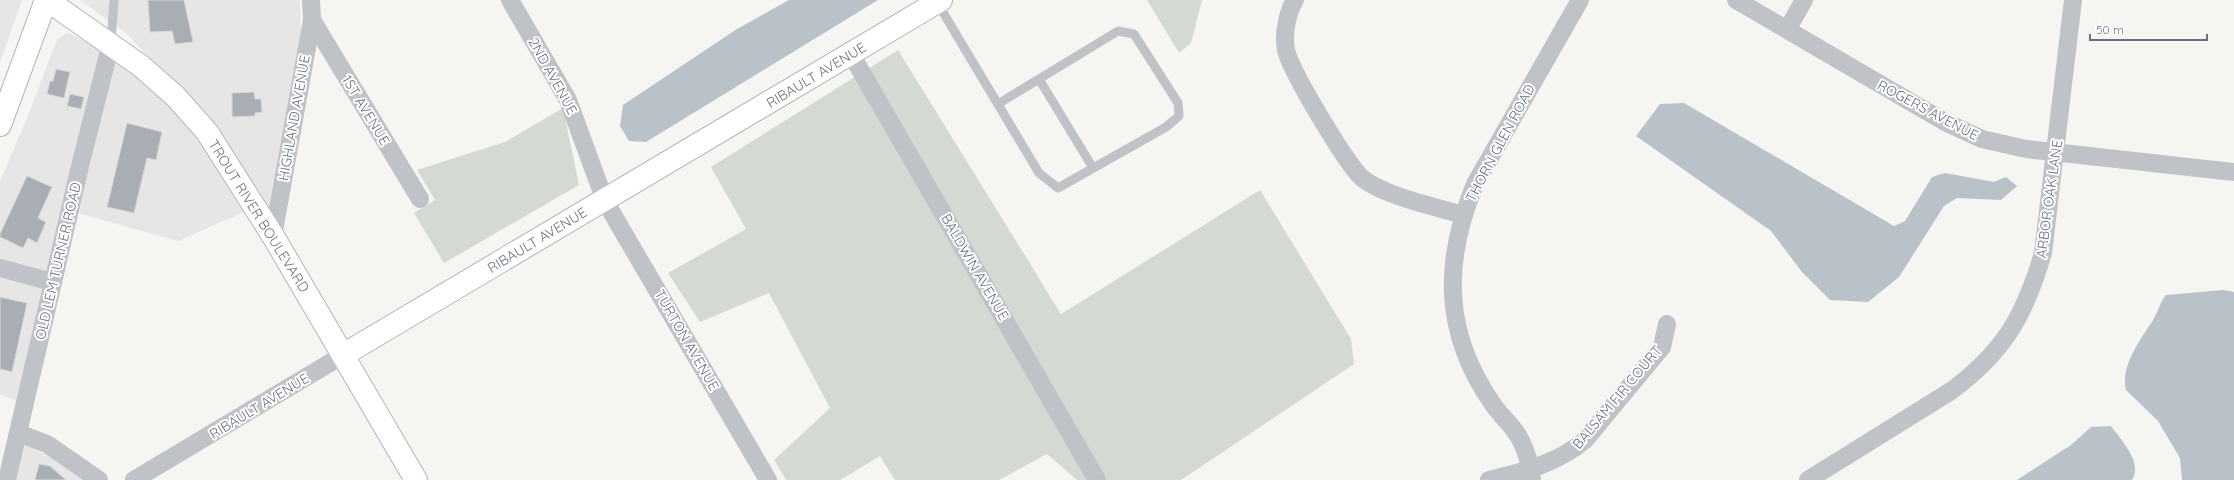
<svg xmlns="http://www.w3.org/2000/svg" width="2234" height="480" font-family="Quicksand,sans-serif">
  <rect width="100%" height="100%" fill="#f5f5f2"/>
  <path fill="#e6e6e6" d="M0,0H22L0,62Z
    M80,0H300L301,36L268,211L189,100L126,33Z
    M69,33L119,59L158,93L195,132L246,211L178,241L81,214L61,212L17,401L0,395V181L25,123L57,40L61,36Z
    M25,445L74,468L88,480H16Z"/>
  <path fill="#d4dad2" d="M1147,0H1202L1191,43L1179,53Z
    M898,50L1061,314L1260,190L1351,339L1354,364L1181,480H1077L1047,454L999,480H895L880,456L840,480H786L774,460L830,408L769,293L700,322L668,273L746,229L711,167Z
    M563,108L579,185L444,263L414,213L435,200L417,170L505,142Z"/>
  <path fill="#b9c2c8" d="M789,0H878L646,142L629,141L620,126L623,105L737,29Z
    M1684,103L1894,226L1905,221L1932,177L1945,173L1994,182L2006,177L2017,186L2001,200L1957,198L1944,206L1899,277L1868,302L1830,300L1802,272L1771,231L1636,136L1660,104Z
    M2223,290L2234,292V480H2182L2180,458L2158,421L2126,390C2120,366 2141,339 2153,320C2158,312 2160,302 2166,295Z
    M2111,426C2121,440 2143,462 2132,480H2017L2071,445L2091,427Z"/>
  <path fill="#a9aeb5" stroke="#d7d7d5" d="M148,0H184L193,42L175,44L172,31L150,32Z
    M56,69L70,72L64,98L47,94L50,81H53Z
    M254,92L255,99H261L262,112L255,113V116L232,117V93Z
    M70,94L84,97L81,109L67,106Z
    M127,123L162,132L156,160L147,158L134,213L107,207Z
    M27,176L52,187L38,218L46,222L37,243L28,238L23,248L0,237V234Z
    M0,297L27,303L12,372L0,369Z
    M39,464L50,466L66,480H35Z"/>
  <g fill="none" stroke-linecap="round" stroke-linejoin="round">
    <defs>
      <path id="secondary" d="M47,0L141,66L176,97L207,132L273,236L416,480
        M0,125L46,0
        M343,355L941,0"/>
    </defs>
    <use href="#secondary" stroke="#b2b5ba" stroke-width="24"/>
    <path stroke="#bfc2c6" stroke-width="9" d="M937,2L944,14L1039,173L1058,188L1166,127L1179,116L1178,103L1134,34L1118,31L998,104
      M111,43L114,0
      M1039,79L1093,168"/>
    <path stroke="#bfc2c6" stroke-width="18" d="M510,0L568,100L605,201L768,480
      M1295,0C1287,13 1283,35 1286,50C1291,72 1346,163 1362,178C1384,196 1434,206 1462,215
      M1736,0L1945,122L1982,139L2026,149L2234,172
      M312,20L420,199
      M1787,30L1804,0
      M851,54L1097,480
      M273,236L312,20L311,0
      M0,268L52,282
      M18,433L47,444L99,480
      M7,480L81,162L111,43
      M134,480L343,355
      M1489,480C1524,471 1557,464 1585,440L1662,347L1667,324
      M1532,480C1531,466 1525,446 1517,434C1510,423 1499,414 1492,403C1443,332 1443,262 1475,184L1580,0
      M1808,480L1951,391C2004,352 2025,315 2043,253L2073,0"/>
    <use href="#secondary" stroke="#fff" stroke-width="22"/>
  </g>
  <g text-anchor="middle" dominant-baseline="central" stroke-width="4" stroke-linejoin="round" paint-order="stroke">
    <g font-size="14" fill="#677181" stroke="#fff">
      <text transform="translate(816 75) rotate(-31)">RIBAULT AVENUE</text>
      <text transform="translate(553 76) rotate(61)">2ND AVENUE</text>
      <text transform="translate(366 110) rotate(59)">1ST AVENUE</text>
      <text transform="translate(1928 110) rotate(28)">ROGERS AVENUE</text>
      <text transform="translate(294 118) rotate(-80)">HIGHLAND AVENUE</text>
      <text transform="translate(1500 143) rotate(-62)">THORN GLEN ROAD</text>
      <text transform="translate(2049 199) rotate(-82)">ARBOR OAK LANE</text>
      <text transform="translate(259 216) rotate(58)">TROUT RIVER BOULEVARD</text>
      <text transform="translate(537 240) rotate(-31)">RIBAULT AVENUE</text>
      <text transform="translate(58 261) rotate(-77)">OLD LEM TURNER ROAD</text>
      <text transform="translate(975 267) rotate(60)">BALDWIN AVENUE</text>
      <text transform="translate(687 340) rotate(60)">TURTON AVENUE</text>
      <text transform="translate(1617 397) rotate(-50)">BALSAM FIR COURT</text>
      <text transform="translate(259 406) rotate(-31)">RIBAULT AVENUE</text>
    </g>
  </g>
  <path d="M2090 34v6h117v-6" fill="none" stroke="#677181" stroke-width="2"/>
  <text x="2096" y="34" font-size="12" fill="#677181" stroke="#ffffff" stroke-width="3" paint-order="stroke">50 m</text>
</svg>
